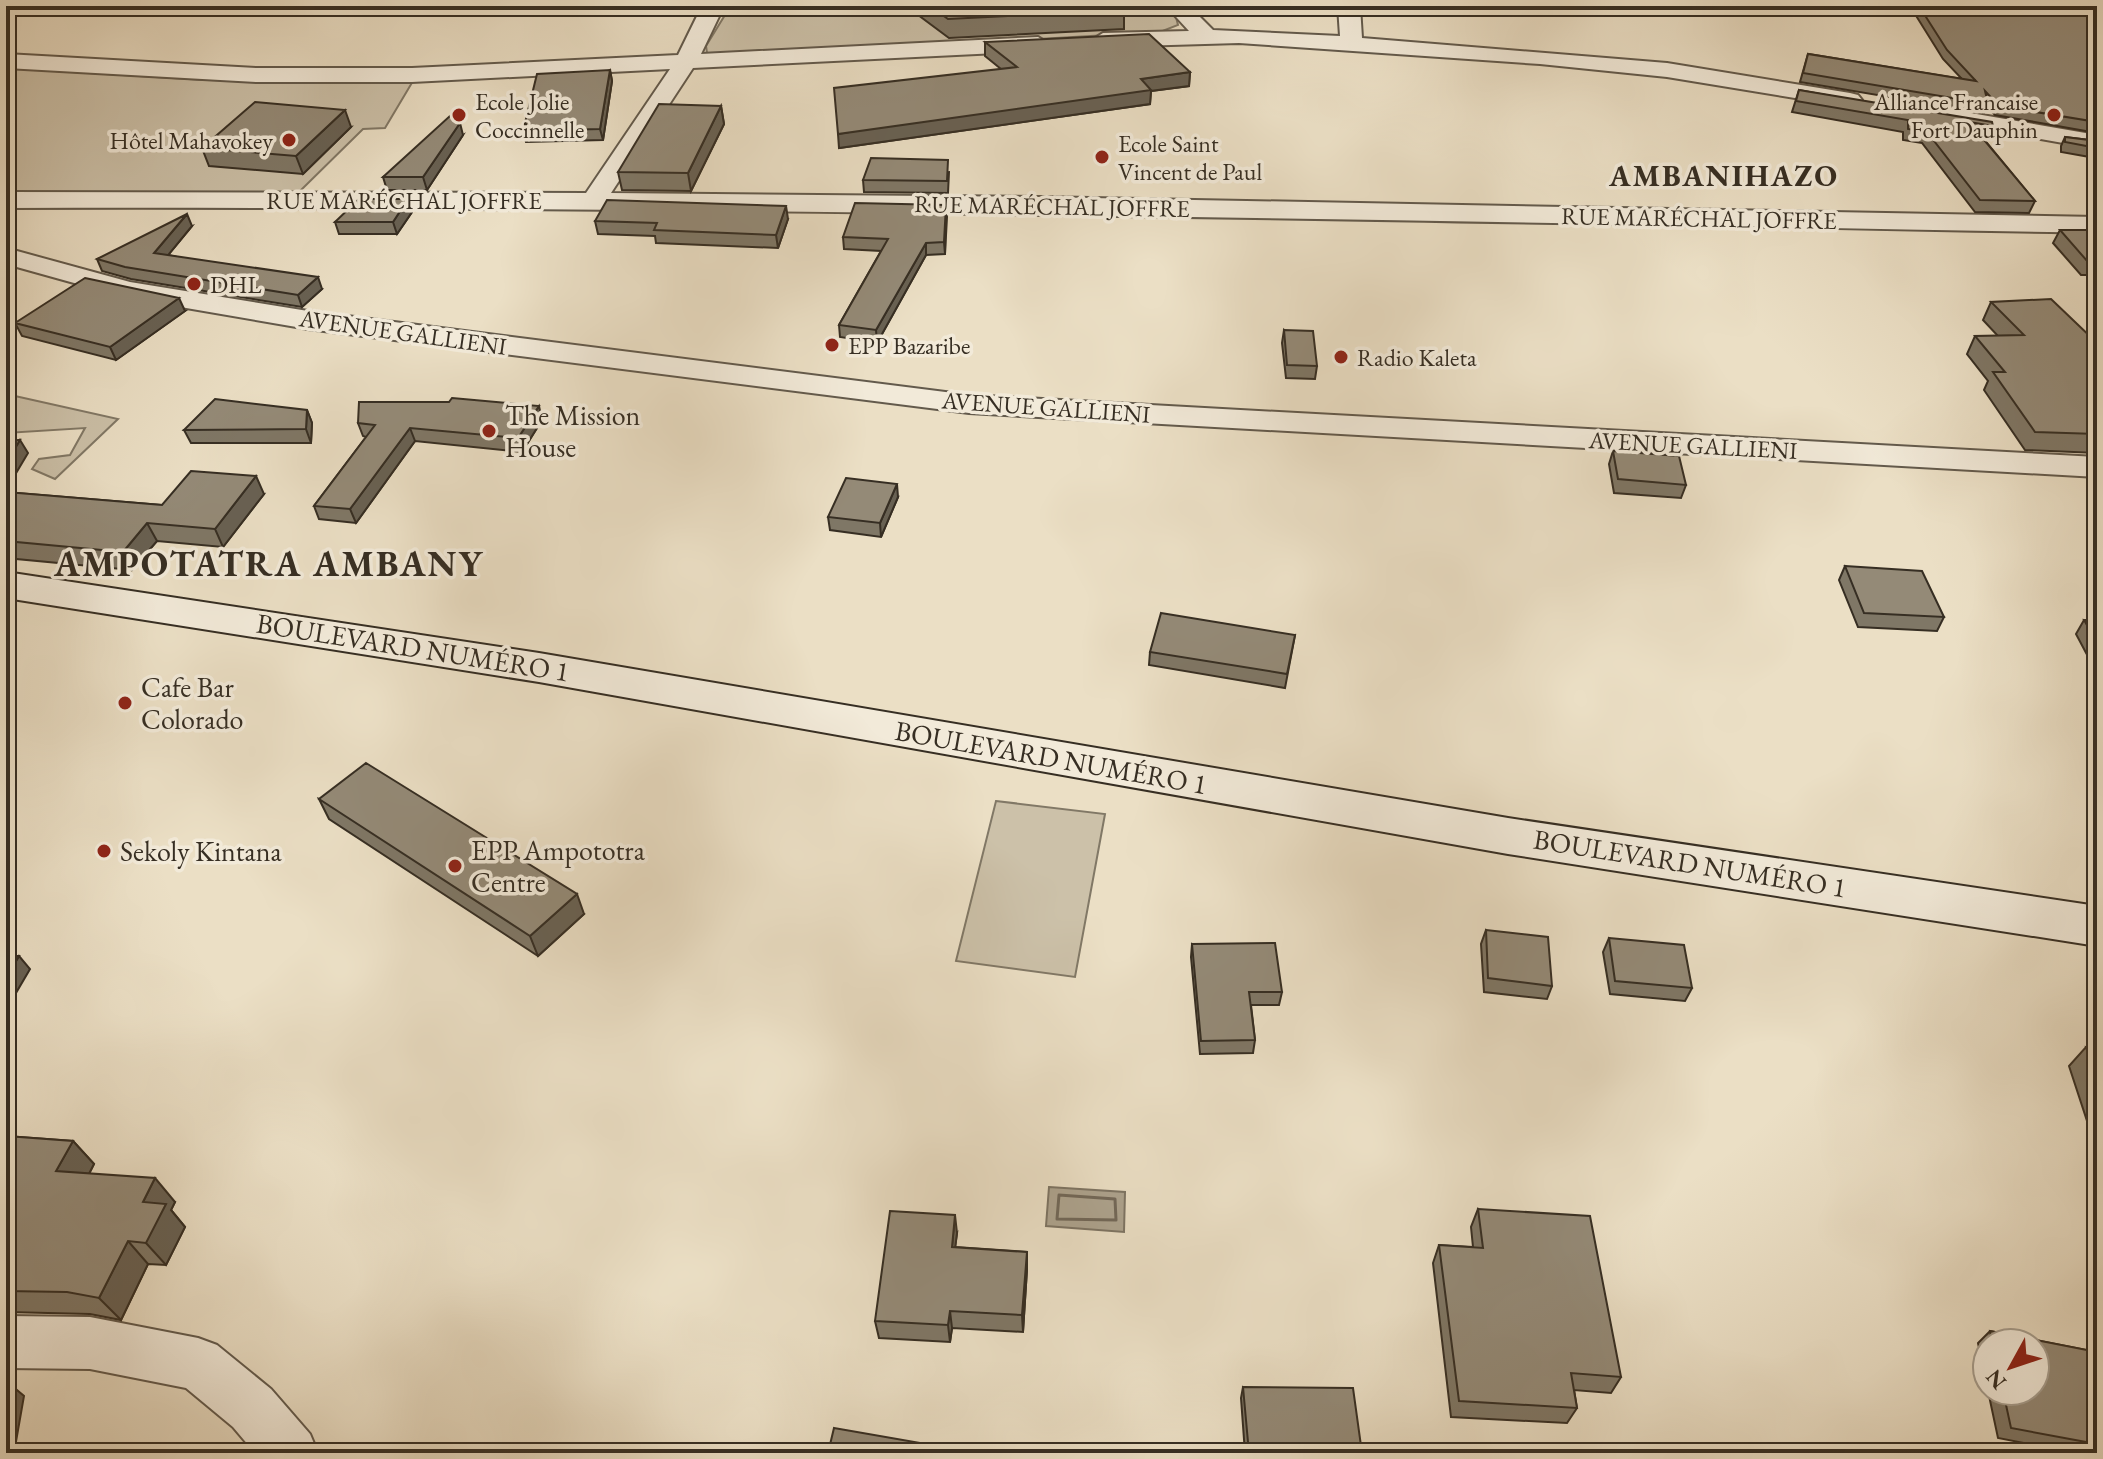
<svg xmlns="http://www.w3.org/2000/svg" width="2103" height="1459" font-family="'EB Garamond',serif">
  <rect width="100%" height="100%" fill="#ebdfc5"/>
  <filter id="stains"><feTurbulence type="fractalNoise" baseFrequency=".0025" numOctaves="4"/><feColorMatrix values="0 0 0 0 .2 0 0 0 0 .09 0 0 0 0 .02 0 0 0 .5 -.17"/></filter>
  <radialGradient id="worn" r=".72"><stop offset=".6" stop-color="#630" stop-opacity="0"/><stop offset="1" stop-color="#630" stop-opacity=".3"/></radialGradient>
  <path fill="#ccc1a9" stroke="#817866" stroke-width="2" d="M1166,6L1176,17L1178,25L1160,32L728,57L707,53L706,46L725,15H755L786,7Z
    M6,68L205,80L413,81L385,128L363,129L297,194H6Z
    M6,394L118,419L55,479L32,469L39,459L70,455L85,428L6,433Z
    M996,801L1105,814L1075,977L956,961Z"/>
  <path fill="#ada38e" stroke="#7d7463" stroke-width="2" d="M1049,1187L1125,1192L1124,1232L1046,1226Z"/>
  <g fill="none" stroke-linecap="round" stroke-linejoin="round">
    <path stroke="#726858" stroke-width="3" d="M1059,1195L1115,1199L1116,1220L1057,1219Z"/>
    <defs>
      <path id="street" d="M702,6H724L701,54L1038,37L1049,44L1038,51L693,68L611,193L1039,197L2097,217V233C1400,220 703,206 6,208V192L586,193L670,69L412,82H256L6,68V54L256,68H412L678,55Z
        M1166,6H1189L1213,30L1340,36L1338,6H1360L1362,38L1667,63L1850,93L1858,95L1862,100L1858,105L1850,107L1667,77L1540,64L1239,43L1103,47L1092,40L1103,33L1189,31Z
        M1942,108L2097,135V149L1934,120L1930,115L1934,110Z
        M6,248L130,282L308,311L969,395L2097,457V477L969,413L308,329L128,298L6,264Z
        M6,1316L90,1317L198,1338L217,1345L271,1389L310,1434L318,1453H255L233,1427L186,1388L90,1369L6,1368Z"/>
      <path id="secondary" d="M6,572L539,653L1508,818L2097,906V946L1508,854L539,682L6,598Z"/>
    </defs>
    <use href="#street" stroke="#635a4c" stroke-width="4"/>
    <use href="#secondary" stroke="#362e23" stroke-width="4"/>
    <use href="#street" fill="#f2ead9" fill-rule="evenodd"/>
    <use href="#secondary" fill="#f2ead9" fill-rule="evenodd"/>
  </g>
  <path fill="#7f7766" stroke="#362e23" stroke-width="2" d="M906,6H1118L1124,10V29L949,38Z
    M1689,6H1734L1731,16L1692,13Z
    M1910,6H2097V133L1995,115L1987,106L1984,113L1800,82L1808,54L1962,79L1943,59Z
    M985,42L1190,72L1189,86L1151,91L1150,104L839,148L1001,69L985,56Z
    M610,70L612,81L603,140L526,142L523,131Z
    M1799,90L1993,126L1988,138L1982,137L2035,201L2029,213L1975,212L1922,143L1903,140V132L1792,112Z
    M721,106L724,124L691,191L622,190L618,172Z
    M351,127L303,174L209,166L202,148Z
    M463,135L427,190H387L383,177Z
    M2065,137L2097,141V162L2095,158L2061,152V146Z
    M949,172L948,193L864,192L863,180Z
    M408,199L412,212L397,234H339L335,222Z
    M946,205L945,254L926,255L877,343L840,337L839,325L881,251L844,249L843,237Z
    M788,219L778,248L656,243L655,236L598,234L595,221Z
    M192,226L168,255L322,289L302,307L131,279L102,271L97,259Z
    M2060,230H2097V275H2081L2053,243Z
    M1991,302L2097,343V453L2025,450L1984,390L1988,381L1967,354L1975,336H1998L1983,320Z
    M185,311L116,360L22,336L15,323Z
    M1284,330L1317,366L1315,379L1286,378L1282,343Z
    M307,410L312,423L311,443H191L184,430Z
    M542,420L522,452L415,441L356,523L319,519L314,506L366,437L363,436L358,423Z
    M1613,451L1686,485L1681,498L1614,493L1609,464Z
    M6,492L162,505L264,494L223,547L157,541L132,570L6,558Z
    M898,497L881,537L830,530L828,517Z
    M1845,566L1944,617L1937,631L1858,627L1839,580Z
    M2084,620L2097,621V666H2093L2076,634Z
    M1295,635L1285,688L1149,665L1150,652Z
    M319,799L584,914L538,956L329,819Z
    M1486,930L1552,986L1547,999L1484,992L1481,944Z
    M1609,938L1692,988L1685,1001L1610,994L1603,952Z
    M1192,944L1282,992L1279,1005H1251L1255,1040L1253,1053L1200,1054L1191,957Z
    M2097,1045V1134L2091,1133L2069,1066L2086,1047L2094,1048Z
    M6,1136L73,1141L94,1164L89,1174L175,1202L171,1210L185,1227L166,1265L148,1264L121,1320L90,1314L6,1312Z
    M1478,1209L1621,1377L1611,1393L1574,1390L1577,1408L1567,1423L1451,1417L1433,1263L1439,1245L1473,1247L1471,1227Z
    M957,1233L955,1247L1027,1252V1269L1023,1332L952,1328L950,1342L879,1338L875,1321Z
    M1990,1331L2097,1352V1453H2075L1998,1438L1988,1391H2035V1343H1987V1385L1978,1343Z
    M1243,1387L1362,1453H1245L1241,1398Z"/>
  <path fill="#686153" stroke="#362e23" stroke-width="2" d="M6,6H17L6,15Z
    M610,70L612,81L603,140L600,129Z
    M1190,72L1189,86L1151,91L1150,104L839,148L838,134L1141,79Z
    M721,106L724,124L691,191L688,173Z
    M345,110L351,127L303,174L296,156Z
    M460,123L463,135L427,190L423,177Z
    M408,199L412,212L397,234L393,222Z
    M946,205L947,217L945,254L944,242Z
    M786,206L788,219L778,248L776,235Z
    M187,214L192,226L160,265L154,253Z
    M926,243V255L877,343L876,330Z
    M6,260L11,268L6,272Z
    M318,277L322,289L302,307L298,295Z
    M179,298L185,311L116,360L110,347Z
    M539,406L542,420L522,452L518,438Z
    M307,410L312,423L311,443L306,429Z
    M410,428L415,441L356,523L350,509Z
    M20,440L28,453L6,490V463Z
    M256,476L264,494L223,547L215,529Z
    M897,484L898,497L881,537L880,523Z
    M147,523L157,541L132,570L123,552Z
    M577,894L584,914L538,956L530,936Z
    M19,956L30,969L6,1010V978Z
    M73,1141L94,1164L78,1195L56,1171Z
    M155,1178L175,1202L171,1210L185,1227L166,1265L146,1243L143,1202Z
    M955,1215L957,1233L953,1265L952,1247Z
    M128,1241L148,1264L121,1320L99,1298Z
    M1027,1252V1269L1023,1332L1022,1315Z
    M950,1311L952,1328L950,1342L948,1325Z
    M11,1385L24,1396L14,1453H6V1413Z"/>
  <path fill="#948a77" stroke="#362e23" stroke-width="2" d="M930,6H1118L1124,10L948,19Z
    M1919,6H2097V122L1999,106L1985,91L1988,104L1803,73L1808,54L1976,81L1947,50Z
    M1149,34L1190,72L1141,79L1151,90L838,134L834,88L1017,67L985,42Z
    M610,70L600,129L523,131L537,74Z
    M1799,90L1992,122L1993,126L1969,122L2035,201L1980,200L1927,132L1908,129V120L1796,101Z
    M255,102L345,110L296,156L202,148Z
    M659,104L721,106L688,173L618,172Z
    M451,115L460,123L423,177H383Z
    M2065,137L2097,141V148L2065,142Z
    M871,158L948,160L947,181L863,180Z
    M359,199H408L393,222H335Z
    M607,200L786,206L776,235L654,230L657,223L595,221Z
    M855,203L946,205L944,242L926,243L876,330L839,325L888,239L843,237Z
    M187,214L154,253L318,277L298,295L125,267L97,259Z
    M2060,230H2097V262H2088Z
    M85,278L179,298L110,347L15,323Z
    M2051,299L2097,343V434L2035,432L1993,372H2005L1975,336L2024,335L1991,302Z
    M1284,330L1313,331L1317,366L1287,365Z
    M452,398L539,406L518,438L410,428L350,509L314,506L375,425L358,423L359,402H449Z
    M215,399L307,410L306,429L184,430Z
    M20,440L6,463V441Z
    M1613,451L1679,456L1686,485L1618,479Z
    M191,471L256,476L215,529L147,523L123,552L6,541V492L162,505Z
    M846,478L897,484L880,523L828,517Z
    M1845,566L1922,571L1944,617L1864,613Z
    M1161,613L1295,635L1287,674L1150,652Z
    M2084,620L2097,621V643Z
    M366,763L577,894L530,936L319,799Z
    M1486,930L1548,937L1552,986L1488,978Z
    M1609,938L1684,945L1692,988L1615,981Z
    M1275,943L1282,992H1249L1255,1040L1201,1041L1192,944Z
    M6,956H19L6,978Z
    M2086,1047L2097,1049V1082Z
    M6,1136L73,1141L56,1171L155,1178L143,1202L166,1204L146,1243L128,1241L99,1298L67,1292L6,1291Z
    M1478,1209L1590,1216L1621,1377L1571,1373L1577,1408L1459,1401L1439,1245L1483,1248Z
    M890,1211L955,1215L952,1247L1027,1252L1022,1315L950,1311L948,1325L875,1321Z
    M1990,1331L2097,1352V1444L2011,1428L2003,1391H2035V1343H1992Z
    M11,1385L6,1413V1386Z
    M1243,1387L1353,1388L1362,1453H1249Z
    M834,1428L949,1448L948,1453H828Z"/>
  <g fill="#8f2418" stroke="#f2ead9" stroke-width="3">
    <circle cx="459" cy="115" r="8"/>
    <circle cx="2054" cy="115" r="8"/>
    <circle cx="289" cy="140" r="8"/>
    <circle cx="1102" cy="157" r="8"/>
    <circle cx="194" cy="284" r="8"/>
    <circle cx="832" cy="345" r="8"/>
    <circle cx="1341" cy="357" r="8"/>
    <circle cx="489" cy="431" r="8"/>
    <circle cx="125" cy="703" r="8"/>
    <circle cx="104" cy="851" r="8"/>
    <circle cx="455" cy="866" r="8"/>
  </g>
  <g text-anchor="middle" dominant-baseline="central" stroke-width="7" stroke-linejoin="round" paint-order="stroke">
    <g font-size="24" fill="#362e23" stroke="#f2ead9" text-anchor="start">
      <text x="475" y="101">Ecole Jolie<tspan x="475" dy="28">Coccinnelle</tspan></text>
      <text x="2038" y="101" text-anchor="end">Alliance Francaise<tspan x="2038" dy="28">Fort Dauphin</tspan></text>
      <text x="273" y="140" text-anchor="end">Hôtel Mahavokey</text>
      <text x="1118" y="143">Ecole Saint<tspan x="1118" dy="28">Vincent de Paul</tspan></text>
      <text x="210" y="284">DHL</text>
      <text x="848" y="345">EPP Bazaribe</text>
      <text x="1357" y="357">Radio Kaleta</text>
    </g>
    <g font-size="24" fill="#362e23" stroke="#f2ead9">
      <text x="404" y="200">RUE MARÉCHAL JOFFRE</text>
      <text transform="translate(1052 206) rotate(1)">RUE MARÉCHAL JOFFRE</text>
      <text transform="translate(1699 218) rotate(1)">RUE MARÉCHAL JOFFRE</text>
      <text transform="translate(403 332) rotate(8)">AVENUE GALLIENI</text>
      <text transform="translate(1046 407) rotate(4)">AVENUE GALLIENI</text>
      <text transform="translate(1693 445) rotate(3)">AVENUE GALLIENI</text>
    </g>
    <g font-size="28" fill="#362e23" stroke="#f2ead9" text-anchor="start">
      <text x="505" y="415">The Mission<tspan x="505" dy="32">House</tspan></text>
      <text x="141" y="687">Cafe Bar<tspan x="141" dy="32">Colorado</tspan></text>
      <text x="471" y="850">EPP Ampototra<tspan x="471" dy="32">Centre</tspan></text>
      <text x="120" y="851">Sekoly Kintana</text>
    </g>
    <g font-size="28" fill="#362e23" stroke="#f2ead9">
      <text transform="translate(413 647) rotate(9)">BOULEVARD NUMÉRO 1</text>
      <text transform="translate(1051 757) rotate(10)">BOULEVARD NUMÉRO 1</text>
      <text transform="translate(1690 863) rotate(9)">BOULEVARD NUMÉRO 1</text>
    </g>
    <g font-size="30" font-weight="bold" letter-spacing="2" fill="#362e23" stroke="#f2ead9">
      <text x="1724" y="175">AMBANIHAZO</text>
    </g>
    <g font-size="36" font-weight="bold" letter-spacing="2" fill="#362e23" stroke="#f2ead9">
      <text x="269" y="563">AMPOTATRA AMBANY</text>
    </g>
  </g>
  <rect width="2103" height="1459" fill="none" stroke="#ebdfc5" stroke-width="32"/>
  <rect x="8" y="8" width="2087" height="1443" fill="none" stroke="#362e23" stroke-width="4"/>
  <rect x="16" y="16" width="2071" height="1427" fill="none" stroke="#362e23" stroke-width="2"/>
  <g transform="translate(2011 1367) rotate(230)"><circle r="38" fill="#f2ead9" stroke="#a79f90" stroke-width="2"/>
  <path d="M0-6L14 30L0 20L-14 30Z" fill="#8f2418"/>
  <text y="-12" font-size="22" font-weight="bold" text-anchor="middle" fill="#362e23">N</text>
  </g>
  <rect width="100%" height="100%" filter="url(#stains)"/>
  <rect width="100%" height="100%" fill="url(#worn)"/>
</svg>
